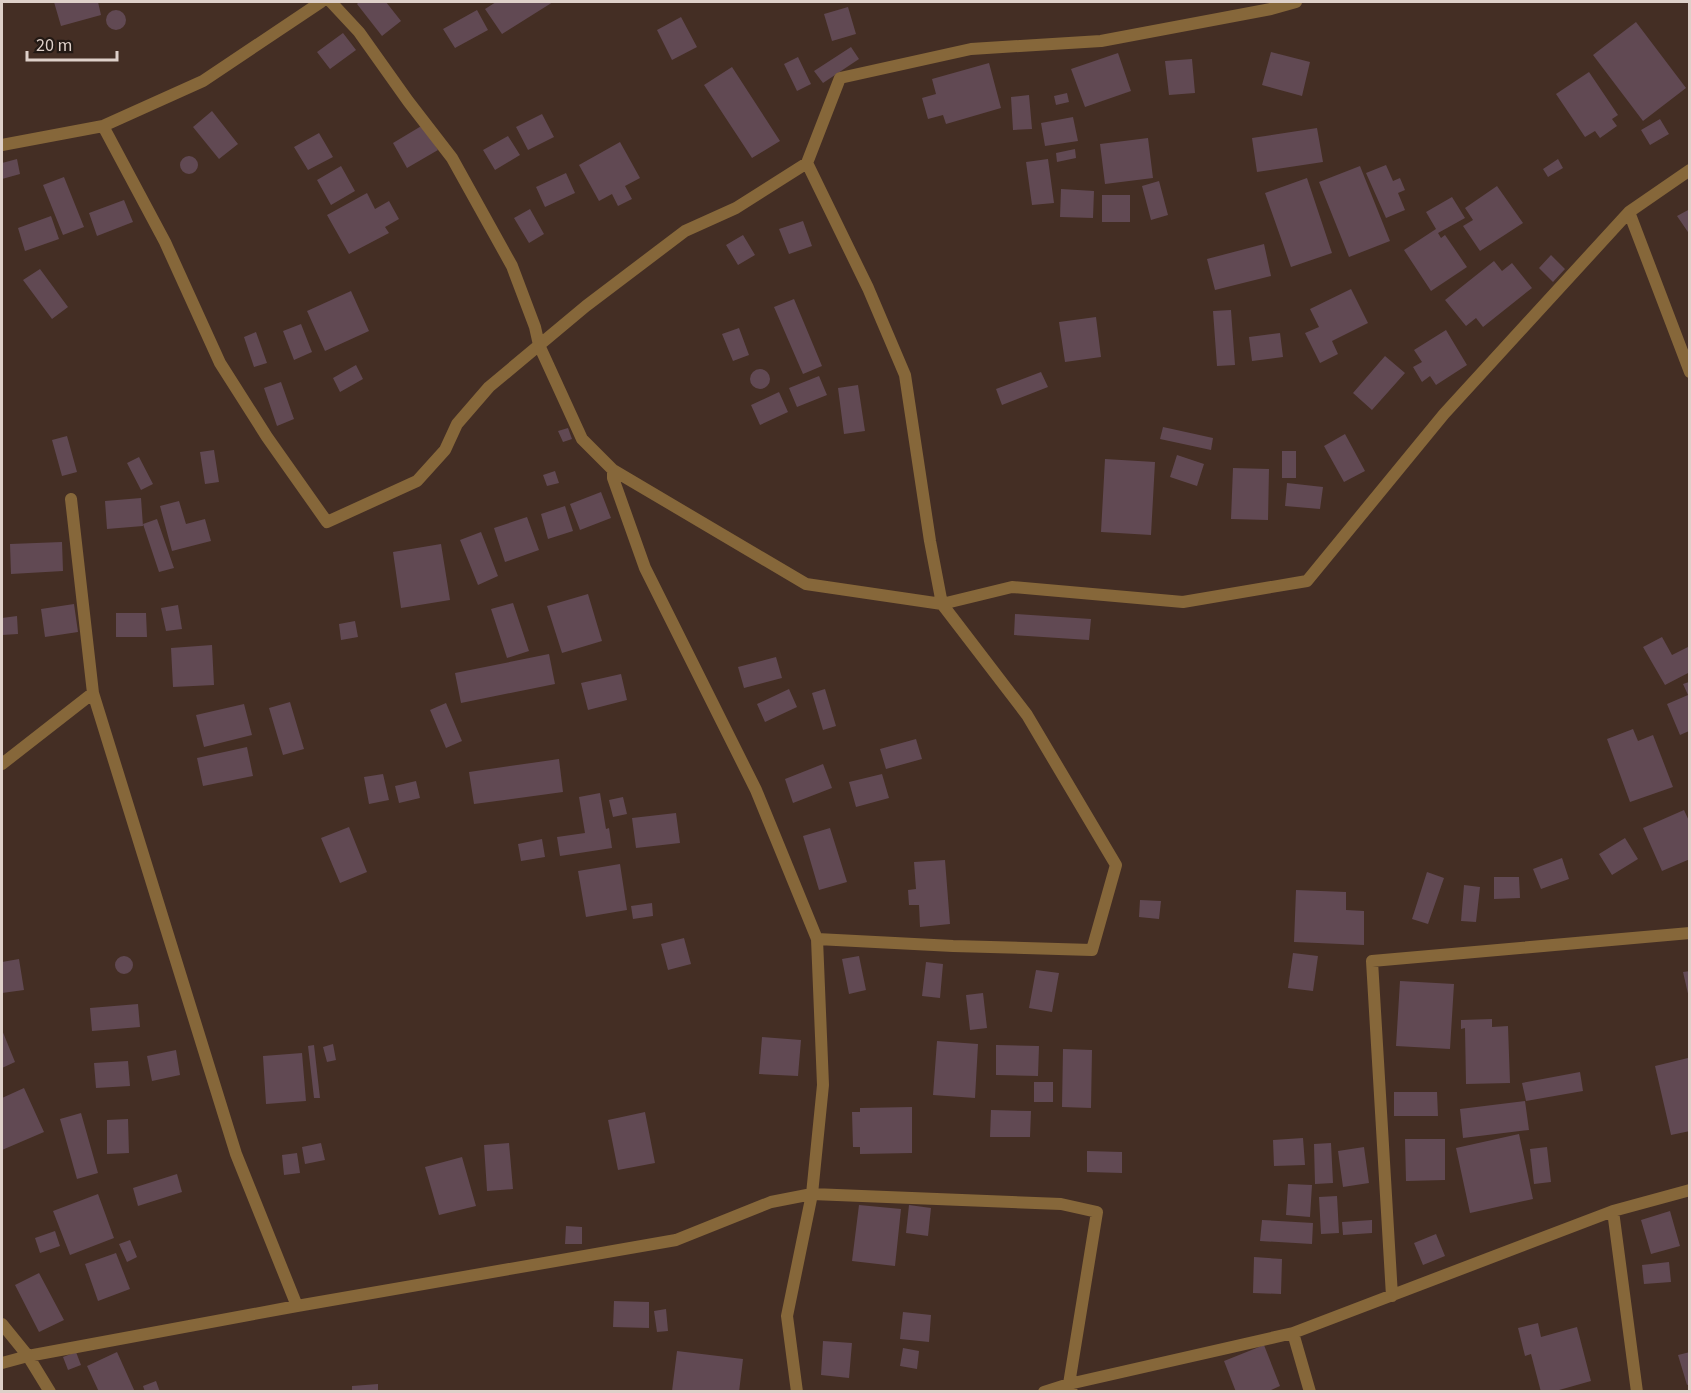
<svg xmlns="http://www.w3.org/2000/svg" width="1691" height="1393" font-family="'Source Sans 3',sans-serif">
  <rect width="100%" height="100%" fill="#442e24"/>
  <path fill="#614953" d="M54,2H98L101,15L61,26Z
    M359,2H386L401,21L382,36L357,4Z
    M496,2H553L502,34L485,9Z
    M848,7L856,34L832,41L824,14Z
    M477,10L488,30L455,48L443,29Z
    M106 20a10 10 0 1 1 20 0a10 10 0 1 1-20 0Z
    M681,17L697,47L672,60L657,30Z
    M1636,22L1686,88L1643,121L1593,55Z
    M343,33L356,50L330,69L317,52Z
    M851,47L859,59L823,83L814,71Z
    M1271,52L1310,62L1302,96L1262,85Z
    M1118,53L1131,91L1085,107L1071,69Z
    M798,57L811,84L797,91L784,64Z
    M1192,59L1195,93L1169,95L1165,61Z
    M989,63L1001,108L946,124L943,115L928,119L922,98L936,94L932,79Z
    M732,67L780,141L752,158L704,85Z
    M1589,72L1618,115L1612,119L1617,126L1600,138L1595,131L1585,137L1556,94Z
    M1067,93L1069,102L1056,105L1054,96Z
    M1029,95L1032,129L1013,130L1011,97Z
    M212,111L238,144L219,159L193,127Z
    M542,114L554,137L528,150L516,127Z
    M1073,117L1078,141L1045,146L1041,123Z
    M1660,119L1669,134L1650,145L1641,130Z
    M423,125L438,150L407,168L393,143Z
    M1317,128L1323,162L1257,172L1252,138Z
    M319,133L333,157L308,170L294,147Z
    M508,136L520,155L495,170L483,150Z
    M1148,138L1153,178L1105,184L1100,144Z
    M620,142L640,178L625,186L632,199L618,206L612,194L599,201L579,165Z
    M1075,149L1076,158L1057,162L1056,153Z
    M180 165a9 9 0 1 1 18 0a9 9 0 1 1-18 0Z
    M17,159L20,174L2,179V163Z
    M1048,159L1054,203L1032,205L1026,162Z
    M1558,159L1563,168L1548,177L1543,169Z
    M1386,165L1393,181L1400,178L1405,190L1398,193L1405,210L1386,218L1366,173Z
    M341,166L355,191L331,205L317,180Z
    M1360,166L1390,241L1349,257L1319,182Z
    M566,173L575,193L545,207L536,187Z
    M64,177L84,227L63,235L43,185Z
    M1307,178L1332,253L1291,267L1265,193Z
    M1159,181L1168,215L1151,220L1142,186Z
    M1497,186L1523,223L1480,251L1463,226L1473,220L1465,208Z
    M1061,189L1094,191L1093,218L1060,217Z
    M367,193L375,209L389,201L399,219L385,227L389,233L349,254L327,215Z
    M1102,195H1130V222H1102Z
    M1452,197L1465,218L1438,233L1441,238L1445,235L1467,267L1431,291L1404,250L1436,229L1426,212Z
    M124,200L133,222L97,236L89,213Z
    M530,209L544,234L529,243L514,218Z
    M1690,209V235L1677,216Z
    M51,216L59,239L25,251L18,228Z
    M803,221L812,246L789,254L779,229Z
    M743,235L755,255L738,265L726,245Z
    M1264,244L1271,276L1215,290L1207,259Z
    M1551,255L1565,269L1553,282L1539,268Z
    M1494,261L1502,271L1512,263L1532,288L1483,327L1476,318L1466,326L1445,300Z
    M40,269L68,307L52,319L23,280Z
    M1351,289L1368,323L1332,341L1338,354L1320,363L1305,333L1319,327L1310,309Z
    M351,291L369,331L325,351L307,311Z
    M794,299L822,366L803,374L774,307Z
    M1231,310L1235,365L1217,366L1213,311Z
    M1096,317L1101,357L1065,362L1059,322Z
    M301,324L312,352L294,360L283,331Z
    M739,328L749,355L733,361L722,334Z
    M1446,330L1467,365L1436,385L1430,376L1422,382L1413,367L1422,362L1414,350Z
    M256,332L267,363L254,367L244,337Z
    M1280,333L1283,357L1252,361L1249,337Z
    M1385,356L1405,373L1372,410L1353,393Z
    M356,365L363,379L340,392L333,378Z
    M750 379a10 10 0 1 1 20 0a10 10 0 1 1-20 0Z
    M1041,372L1048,387L1002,405L996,389Z
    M819,376L827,395L797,407L789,388Z
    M281,382L294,419L277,426L264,388Z
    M858,385L865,431L844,434L838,388Z
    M779,392L788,412L760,425L751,405Z
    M1163,427L1213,438L1211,450L1160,439Z
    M568,428L572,439L563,442L558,431Z
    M1345,434L1365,471L1344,482L1324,446Z
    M67,436L77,472L62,476L52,440Z
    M214,450L219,482L205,484L200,452Z
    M1282,451H1296V478H1282Z
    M1177,455L1204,464L1197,486L1170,477Z
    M139,457L153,484L141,490L127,463Z
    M1105,459L1155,462L1151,535L1101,532Z
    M1233,468L1269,469L1268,520L1231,519Z
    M555,471L559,483L547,486L543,475Z
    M1287,483L1323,487L1320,509L1285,506Z
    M601,492L611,518L580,530L570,504Z
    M141,498L143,526L107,529L105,501Z
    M179,501L186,524L205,519L211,541L172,551L160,506Z
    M565,506L573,531L548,539L541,514Z
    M527,517L539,550L505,562L494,528Z
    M157,519L174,568L159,572L143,524Z
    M481,532L498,576L478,585L460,540Z
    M62,542L63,571L11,574L10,544Z
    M441,544L450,600L401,608L393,552Z
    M588,594L602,641L562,653L547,606Z
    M513,603L529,651L507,658L491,609Z
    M74,604L78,632L45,637L41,609Z
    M178,605L182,629L166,631L161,608Z
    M116,613H146L147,637H116Z
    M1015,614L1091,619L1089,640L1014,635Z
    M17,616L18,634L2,635V618Z
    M355,621L358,637L341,640L339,624Z
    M1662,637L1672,655L1690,646V672L1665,685L1643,647Z
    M212,645L214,685L173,687L171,648Z
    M549,654L555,684L461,703L455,673Z
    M776,657L782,678L744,688L738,667Z
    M621,674L627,700L588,710L581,683Z
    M1689,682V731L1680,735L1667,704L1688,695L1683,684Z
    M789,689L797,707L765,722L757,704Z
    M825,689L836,726L823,730L812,693Z
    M290,702L304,749L283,755L269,708Z
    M446,703L462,741L446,748L430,710Z
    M244,704L252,735L204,747L196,715Z
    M1633,729L1638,741L1653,735L1673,787L1630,802L1607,739Z
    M916,739L922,759L886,769L880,749Z
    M247,747L253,776L203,786L197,758Z
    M559,759L563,792L474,804L469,772Z
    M823,764L832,788L793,803L785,779Z
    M383,774L389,800L369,804L364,777Z
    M882,774L889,798L856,807L849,782Z
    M416,781L420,798L399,803L395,786Z
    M600,793L606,829L609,828L612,848L560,856L557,837L585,833L579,797Z
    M623,797L627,814L613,817L609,800Z
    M1684,810L1690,823V859L1662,871L1643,828Z
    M676,813L680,843L636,848L632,818Z
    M349,827L367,872L340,883L321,838Z
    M830,828L847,882L819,890L803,836Z
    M1625,838L1638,859L1612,875L1599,854Z
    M542,839L545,857L521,861L518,844Z
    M1562,858L1569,879L1541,889L1533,869Z
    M945,860L950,924L920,927L919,905H909L908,890L916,889L914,862Z
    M620,864L627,910L586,917L578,871Z
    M1427,872L1444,878L1428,924L1412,919Z
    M1494,877H1519L1520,898L1494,899Z
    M1464,885L1480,887L1476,922L1461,921Z
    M1296,890L1346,892V910L1364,911V945L1294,942Z
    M1140,900L1161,901L1159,919L1139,917Z
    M652,903L653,916L633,919L631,906Z
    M684,938L691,964L668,970L661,944Z
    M1293,953L1318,956L1313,991L1288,988Z
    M859,956L866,990L849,994L842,959Z
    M115 965a9 9 0 1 1 18 0a9 9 0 1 1-18 0Z
    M19,959L24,990L2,993V962Z
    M926,962L943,964L940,998L922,996Z
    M1036,970L1059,973L1052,1012L1029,1008Z
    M1690,971V998H1689L1683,972Z
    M1400,981L1454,984L1450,1049L1396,1046Z
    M983,993L987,1028L970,1030L966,995Z
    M138,1004L140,1027L92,1031L90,1008Z
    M1492,1019V1027L1508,1026L1510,1083L1466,1084L1465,1028L1461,1029V1020Z
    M2,1030L15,1062L2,1068Z
    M762,1037L801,1040L798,1076L759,1074Z
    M937,1041L978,1044L975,1098L933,1095Z
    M333,1044L336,1060L327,1062L323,1047Z
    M314,1045L320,1098H314L308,1046Z
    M996,1045L1039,1046L1038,1076L996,1075Z
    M1063,1049L1092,1050L1091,1108L1062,1107Z
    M176,1050L180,1075L152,1081L147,1056Z
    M302,1053L306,1101L266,1104L263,1056Z
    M1688,1058L1690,1131L1671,1135L1655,1066Z
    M128,1061L130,1086L96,1088L94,1063Z
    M1580,1072L1583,1091L1526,1101L1522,1083Z
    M1034,1082H1053V1102H1034Z
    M24,1088L44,1132L2,1150V1098Z
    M1394,1092H1437L1438,1116H1394Z
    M1525,1101L1529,1130L1463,1138L1460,1109Z
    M912,1107V1153L860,1154V1147H853L852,1112H860V1108Z
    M991,1110L1031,1111L1030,1137H990Z
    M645,1112L655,1163L618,1170L608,1120Z
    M81,1113L98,1173L77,1179L60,1119Z
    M128,1119L129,1153L107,1154V1120Z
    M1519,1134L1533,1199L1470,1213L1456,1148Z
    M1303,1138L1305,1165L1274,1166L1273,1140Z
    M1405,1139H1445V1180L1406,1181Z
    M321,1143L325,1160L305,1164L302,1147Z
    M509,1143L513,1189L487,1191L484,1145Z
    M1331,1143L1333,1183L1315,1184L1314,1144Z
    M1364,1147L1369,1183L1343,1187L1338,1151Z
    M1547,1147L1551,1182L1534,1184L1530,1149Z
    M1087,1151L1122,1152V1173L1087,1172Z
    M297,1153L300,1173L284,1175L282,1155Z
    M462,1157L476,1206L439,1215L425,1167Z
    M177,1174L182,1192L138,1206L133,1188Z
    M1288,1184L1312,1185L1310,1217L1286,1215Z
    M98,1194L114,1238L70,1255L53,1211Z
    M1337,1196L1339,1233L1321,1234L1319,1197Z
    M859,1205L901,1209L895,1266L852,1261Z
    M909,1205L931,1208L928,1236L906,1233Z
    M1670,1211L1680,1246L1651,1254L1641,1220Z
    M1262,1220L1313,1223L1312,1244L1260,1241Z
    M1372,1220V1233L1343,1235L1342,1222Z
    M566,1226L582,1227V1244H565Z
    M55,1231L60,1246L40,1253L35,1238Z
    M1436,1234L1445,1256L1423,1265L1414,1243Z
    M130,1240L137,1257L127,1262L119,1244Z
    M116,1253L130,1289L98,1301L85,1264Z
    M1254,1257L1282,1259L1281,1294L1253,1293Z
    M1669,1262L1671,1282L1644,1284L1642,1265Z
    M39,1273L64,1320L39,1332L15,1285Z
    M614,1301L649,1302V1328L613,1327Z
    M666,1309L668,1331L657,1332L654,1311Z
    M903,1312L931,1315L929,1342L900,1339Z
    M1538,1323L1541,1337L1577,1327L1591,1381L1552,1392H1541L1531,1354L1525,1356L1518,1328Z
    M823,1341L852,1343L849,1378L821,1375Z
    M1264,1345L1280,1386L1267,1392H1236L1224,1361Z
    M903,1348L919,1351L917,1369L900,1366Z
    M677,1351L743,1359L739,1392L672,1391Z
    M76,1352L81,1365L68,1370L63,1357Z
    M117,1352L135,1392H99L87,1366Z
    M1690,1352V1384L1687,1385L1678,1355Z
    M156,1381L160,1392H145L143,1386Z
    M378,1384V1392H352V1386Z"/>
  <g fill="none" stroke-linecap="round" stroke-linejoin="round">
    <path stroke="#86673a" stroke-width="12" d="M331,2L359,32L408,101L452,158L512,266L535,327L539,345L582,439L613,470L806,584L942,604L1012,587L1183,602L1307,581L1444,414L1629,212L1690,170
      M103,126L165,242L220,363L267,437L327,522L417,481L445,450L457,424L489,387L586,306L685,231L736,208L807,163L840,78L971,49L1101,41L1271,9L1296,2
      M2,145L103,126L203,81L321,2
      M807,163L868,288L905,375L930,541L942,604L1027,715L1116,865L1092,950L953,946L817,939
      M1629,212L1690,372
      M613,470V478L645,568L756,790L817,939L823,1085L812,1194L787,1316L797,1392
      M71,499L93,693L236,1154L297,1306
      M2,764L93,693
      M1613,1211L1637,1392
      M1392,1296L1372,961L1690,933
      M2,1324L28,1356L50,1392
      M1293,1333L1310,1392
      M2,1363L28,1356L297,1306L676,1240L771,1202L812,1194L1061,1204L1097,1212L1069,1384L1072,1392
      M1044,1392L1069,1384L1293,1333L1613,1211L1690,1190"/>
  </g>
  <rect width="1691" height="1393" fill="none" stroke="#ded0c9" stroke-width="6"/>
  <path d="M27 51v9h90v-9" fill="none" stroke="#ded0c9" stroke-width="3"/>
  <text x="36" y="51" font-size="18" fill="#ded0c9" stroke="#231914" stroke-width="4.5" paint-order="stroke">20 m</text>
</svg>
